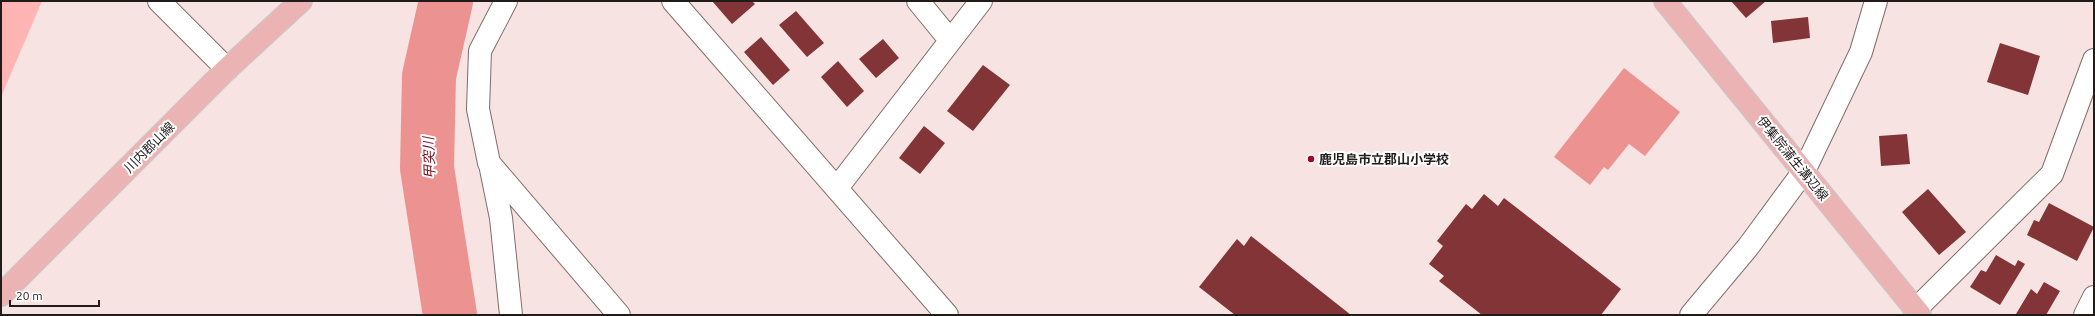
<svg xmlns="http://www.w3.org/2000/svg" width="2095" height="316" font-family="Ubuntu,'Noto Sans JP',sans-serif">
  <rect width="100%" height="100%" fill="#f6e3e2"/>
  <path fill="#feb5b3" d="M1,1H42L1,97Z"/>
  <path fill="#ec9391" d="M1624,68L1680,112L1645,156L1629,144L1608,170L1604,167L1590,185L1554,157Z"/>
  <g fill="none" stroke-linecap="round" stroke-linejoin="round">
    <path stroke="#ec9391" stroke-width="54" d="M446,1L429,76L427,168L450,315"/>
  </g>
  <path fill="#823436" d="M712,1H752L755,4L732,24Z
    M1731,1H1766L1746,18Z
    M796,11L824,43L807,57L779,25Z
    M1808,17L1810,38L1773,43L1771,21Z
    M761,37L790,70L773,85L744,52Z
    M883,39L899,58L876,78L859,59Z
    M2000,43L2040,56L2028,95L1987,82Z
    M838,61L864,91L847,107L821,77Z
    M983,65L1010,85L973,131L947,111Z
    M924,126L945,143L920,174L899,158Z
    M1907,134L1910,164L1881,166L1879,136Z
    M1928,189L1966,232L1939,255L1902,212Z
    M1484,194L1498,206L1504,198L1621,289L1601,315H1482L1439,281L1444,276L1429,264L1443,246L1437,241L1466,204L1472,209Z
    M2049,203L2094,227L2077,261L2027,235L2034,220L2039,222Z
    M1251,236L1351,315H1235L1199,287L1237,239L1244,246Z
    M1996,255L2015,266L2018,260L2025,264L2000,305L1970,287L1981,270L1986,272Z
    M2044,282L2060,291L2046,315L2016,314L2031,289L2037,294Z"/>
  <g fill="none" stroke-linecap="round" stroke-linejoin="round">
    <defs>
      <path id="minor" d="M159,1L227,69
        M506,1L480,51L478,109L489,163L619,315
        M673,1L947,315
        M918,1L950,40
        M490,164L501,218L511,315
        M837,188L981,1
        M1915,310L2052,174L2094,60
        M1691,315L1748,247L1804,171L1861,52L1876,1
        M2085,315L2094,297"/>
      <path id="major" d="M1665,1L1920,315
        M1,295L227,69L301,1"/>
    </defs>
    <use href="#minor" stroke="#7f6e6d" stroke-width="24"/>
    <use href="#major" stroke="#cac8c8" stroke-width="24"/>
    <use href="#minor" stroke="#fff" stroke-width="22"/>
    <use href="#major" stroke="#ebb3b3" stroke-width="22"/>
  </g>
  <circle fill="#a20325" stroke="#fff" stroke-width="1.5" cx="1311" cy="159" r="4"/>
  <g text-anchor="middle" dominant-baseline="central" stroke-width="4" stroke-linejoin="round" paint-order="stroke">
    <g font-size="13" fill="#211b1a" stroke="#fff">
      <text transform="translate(149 147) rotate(-45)">川内郡山線</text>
      <text transform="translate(1793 158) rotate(51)">伊集院蒲生溝辺線</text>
    </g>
    <g font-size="13" font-weight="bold" fill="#211b1a" stroke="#fff" text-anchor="start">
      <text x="1319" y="159">鹿児島市立郡山小学校</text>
    </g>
    <g font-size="14" font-style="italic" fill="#7b111f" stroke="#fff">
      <text transform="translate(429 158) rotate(-92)">甲突川</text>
    </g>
  </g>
  <rect width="2095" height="316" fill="none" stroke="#211b1a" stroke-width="4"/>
  <path d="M10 300v6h89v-6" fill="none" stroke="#211b1a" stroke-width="2"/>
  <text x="16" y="300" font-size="12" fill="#211b1a" stroke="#ffffff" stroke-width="3" paint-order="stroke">20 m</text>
</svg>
